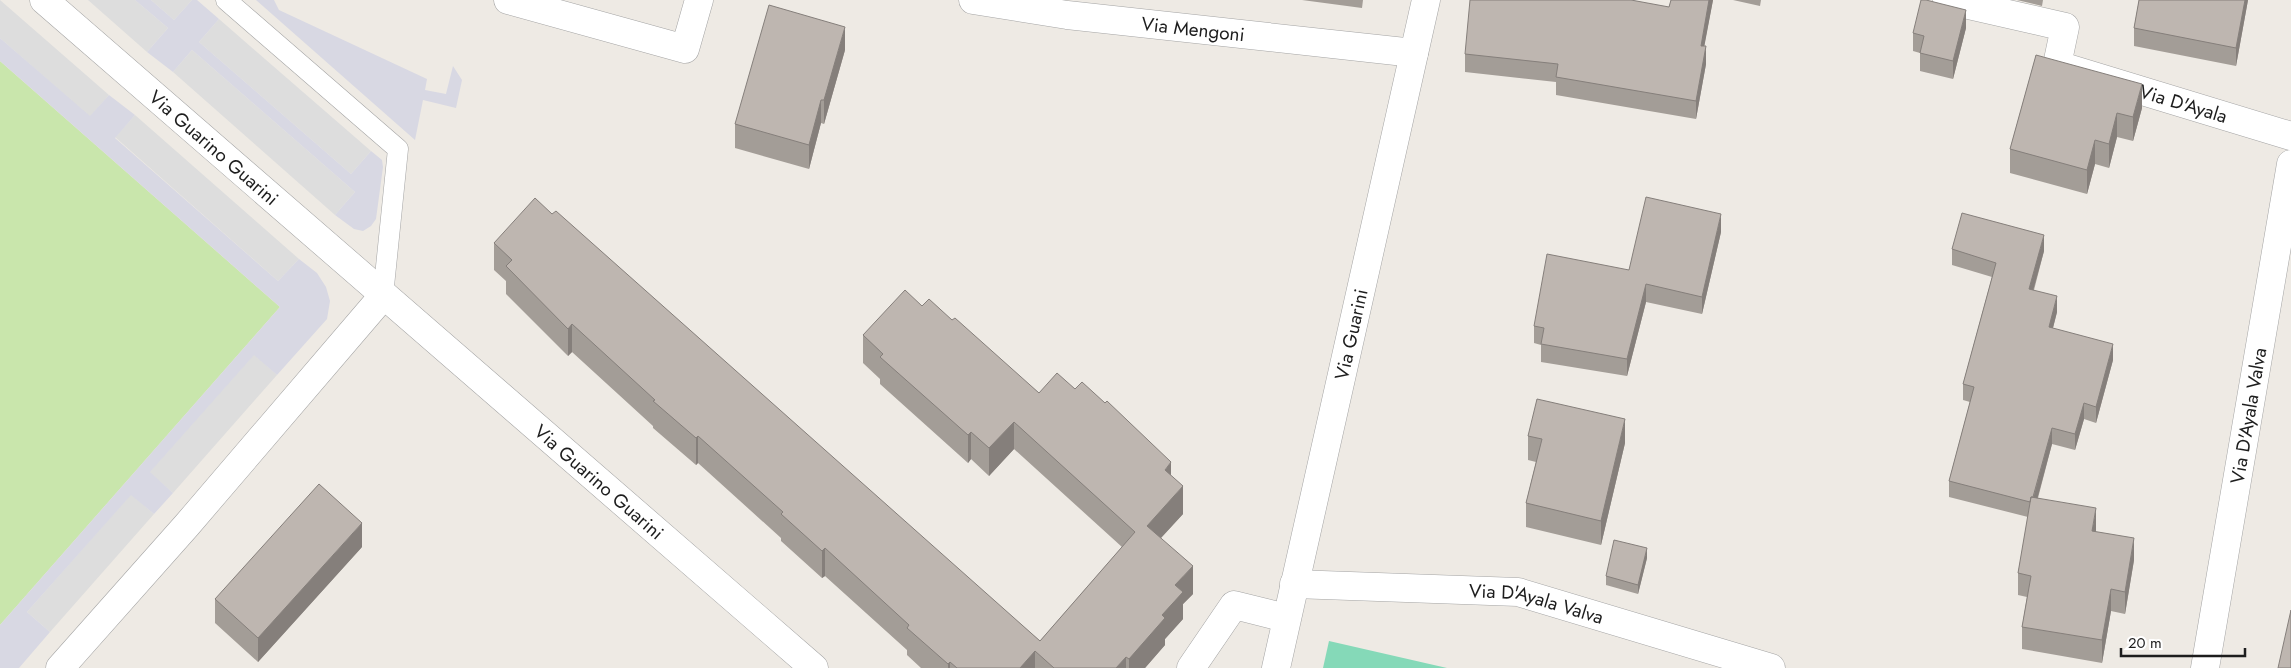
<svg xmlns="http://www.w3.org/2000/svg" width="2291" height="668" font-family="Jost,sans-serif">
  <rect width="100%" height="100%" fill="#eeeae4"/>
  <path fill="#c9e6ac" d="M0,61L280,307L0,625Z"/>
  <path fill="#85d9b8" d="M1329,641L1447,668H1323Z"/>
  <path fill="#ddd" d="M0,0L109,95L90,117L0,38Z
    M88,0H135L168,28L147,52Z
    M151,0H192L174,20Z
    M219,19L371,151L351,174L199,42Z
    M192,50L355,192L335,215L173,72Z
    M135,115L299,259L278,281L115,137Z
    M254,354L277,375L173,493L149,472Z
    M131,494L154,514L50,632L27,612Z"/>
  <path fill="#d8d8e3" d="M135,0H151L174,20L192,0H197L219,19L199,42L351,174L371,151L382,160L383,167L376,219L371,226L363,231L354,229L335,215L355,192L192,50L173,72L147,52L168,28Z
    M256,0H274L279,10L427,79L425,90L446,94L453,66L462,80L456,108L423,100L415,140Z
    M0,38L90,116L109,95L135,115L115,138L278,281L299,259L317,273L326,287L330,301L327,319L277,375L254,355L150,472L173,493L154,514L131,495L27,612L50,632L19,668H0V625L280,307L0,61Z"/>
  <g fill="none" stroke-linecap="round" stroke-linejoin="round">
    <defs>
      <path id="service" d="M226,0L398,149L383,296"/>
      <g id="minor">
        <path id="s1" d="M44,0L814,668"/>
        <path d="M508,0L685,49L699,0"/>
        <path id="s2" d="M973,0L1067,15L1414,53"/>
        <path id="s3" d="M1947,0L2065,27L2057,65L2291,136"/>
        <path id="s4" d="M1294,584L1518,592L1771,668"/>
        <path d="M60,668L187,525L383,296"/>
        <path d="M1191,668L1234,605L1286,618"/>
        <path id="s5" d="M1276,668L1426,0"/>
        <path id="s6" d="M2205,668L2291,164"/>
      </g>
    </defs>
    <use href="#service" stroke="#a4a4a4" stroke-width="21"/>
    <use href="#minor" stroke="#a4a4a4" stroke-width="29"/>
    <use href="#service" stroke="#fff" stroke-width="20"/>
    <use href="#minor" stroke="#fff" stroke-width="28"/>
  </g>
  <path fill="#a39d97" d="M1302,0H1363L1362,8Z
    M1671,0H1713L1704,46L1706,64L1696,119L1556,95V82L1465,72V54L1669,7Z
    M1733,0H1761L1760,6Z
    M2017,0H2043L2042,6Z
    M2139,0H2248L2236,66L2134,46V28Z
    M1966,28L1953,79L1920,71V53L1913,51V33Z
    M845,50L824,124L821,123L809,169L735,148V124Z
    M2036,55L2142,108L2133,141L2117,137L2109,168L2095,164L2087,194L2010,173V149Z
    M552,214L1040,641L1122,547L1014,449L989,476L971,459L968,463L880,384V379L863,363V335L922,306L952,320L1039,393L1171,476L1183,514L1161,538L1193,594L1183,604V619L1165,639V645L1145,668H921L907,655V650L825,576L822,578L781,541V538L698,463L696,465L653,428V426L572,352L568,356L506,294V281L494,270V243Z
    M1721,232L1702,314L1646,302L1627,376L1541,362V345L1534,343V326L1629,270Z
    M1952,249L2044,251L2034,290L2057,312L2053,328L2113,360L2096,423L2084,419L2075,450L2052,444L2038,498L2096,530V532L2134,560L2125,614L2111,611L2102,663L2022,649V627L2027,597L2018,595V573L2028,517L1949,497V481L1970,402L1963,400V384L1992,277L1952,265Z
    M1528,436L1625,443L1601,545L1526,527V503L1536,462L1528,460Z
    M362,547L258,662L215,623V599Z
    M1647,558L1638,594L1606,585V576Z"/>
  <path fill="#857f7b" d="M1709,0H1713L1701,64V46Z
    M2245,0H2248L2236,66V48Z
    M1966,10V28L1953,79V61Z
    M845,27V50L824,124V100Z
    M1706,46V64L1696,119V101Z
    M2142,84V108L2133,141V117Z
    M821,100V123L809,169V145Z
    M2117,113V137L2109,168V144Z
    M2095,140V164L2087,194V170Z
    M1721,214V232L1702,314V297Z
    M2044,235V251L2029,305V289Z
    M1646,284V302L1627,376V359Z
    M2057,296V312L2049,343V327Z
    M572,324V352L568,356V329Z
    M2113,344V360L2096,423V407Z
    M2084,403V419L2075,450V434Z
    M1625,419V443L1601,545V521Z
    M1014,422V449L989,476V448Z
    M2052,428V444L2032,518V503Z
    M971,432V459L968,463V435Z
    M698,436V463L696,465V438Z
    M1171,462V490L1165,470Z
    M1183,486V514L1147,553V526Z
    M2096,508V530L2092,553V531Z
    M362,523V547L258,662V638Z
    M2134,538V560L2125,614V592Z
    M825,548V576L822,578V551Z
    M1647,548V558L1638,594V585Z
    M1193,566V594L1183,604V619L1165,639V645L1145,668H1129V659L1162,615L1175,585Z
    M2111,589V611L2102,663V640Z
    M1035,651V668H1020Z
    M1126,657V668H1116Z
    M950,662V668H948V664Z"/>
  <path fill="#beb6b0" stroke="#857f7b" d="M1470,0H1631L1669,7L1671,0H1709L1701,46H1706L1696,101L1556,77L1558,64L1465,54Z
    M1921,0H1926L1966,10L1953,61L1920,53L1924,36L1913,33Z
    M2139,0H2245L2236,48L2134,28Z
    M769,5L845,27L824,100H821L809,145L735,124Z
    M2036,55L2142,84L2133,117L2117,113L2109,144L2095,140L2087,170L2010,149Z
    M1646,197L1721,214L1702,297L1646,284L1627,359L1541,344L1544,328L1534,326L1547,254L1629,270Z
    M535,198L552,214L556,211L1040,641L1135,532L1014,422L989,448L971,432L968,435L880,357L883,354L863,335L905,290L922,306L929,299L952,320L955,318L1039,393L1057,373L1075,389L1082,382L1105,403L1107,401L1171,462L1165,470L1183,486L1147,526L1193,566L1175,585L1183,592L1162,615L1165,618L1129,659L1126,657L1116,668H1054L1035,651L1020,668H957L950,662L948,664L907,628L909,625L825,548L822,551L781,514L783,512L698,436L696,438L653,401L655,400L572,324L568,329L506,266L512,260L494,243Z
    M1962,213L2044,235L2029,289L2057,296L2049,327L2113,344L2096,407L2084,403L2075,434L2052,428L2033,497H2031L2030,502L1949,481L1974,387L1963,384L1996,263L1952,249Z
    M1537,399L1625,419L1601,521L1526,503L1542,439L1528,436Z
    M319,484L362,523L258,638L215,599Z
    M2031,497L2096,508L2092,531L2134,538L2125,592L2111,589L2102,640L2022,627L2031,576L2018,573Z
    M1614,540L1647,548L1638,585L1606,576Z
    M2291,610V668H2278Z"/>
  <g text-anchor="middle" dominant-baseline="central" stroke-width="5" stroke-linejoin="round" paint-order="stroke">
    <g font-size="19" fill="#1d1d1d" stroke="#fff">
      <text stroke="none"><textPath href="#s2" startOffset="222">Via Mengoni</textPath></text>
      <text stroke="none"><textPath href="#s3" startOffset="292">Via D'Ayala</textPath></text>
      <text stroke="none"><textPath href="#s1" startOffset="225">Via Guarino Guarini</textPath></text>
      <text stroke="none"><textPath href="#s5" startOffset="342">Via Guarini</textPath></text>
      <text stroke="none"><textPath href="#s6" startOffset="256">Via D'Ayala Valva</textPath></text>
      <text stroke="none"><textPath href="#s1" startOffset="735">Via Guarino Guarini</textPath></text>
      <text stroke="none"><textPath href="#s4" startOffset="244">Via D'Ayala Valva</textPath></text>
    </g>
  </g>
  <path d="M2121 648v8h124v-8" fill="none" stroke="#1d1d1d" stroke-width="2.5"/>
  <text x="2128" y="648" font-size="15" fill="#1d1d1d" stroke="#ffffff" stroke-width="4" paint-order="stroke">20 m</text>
</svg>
